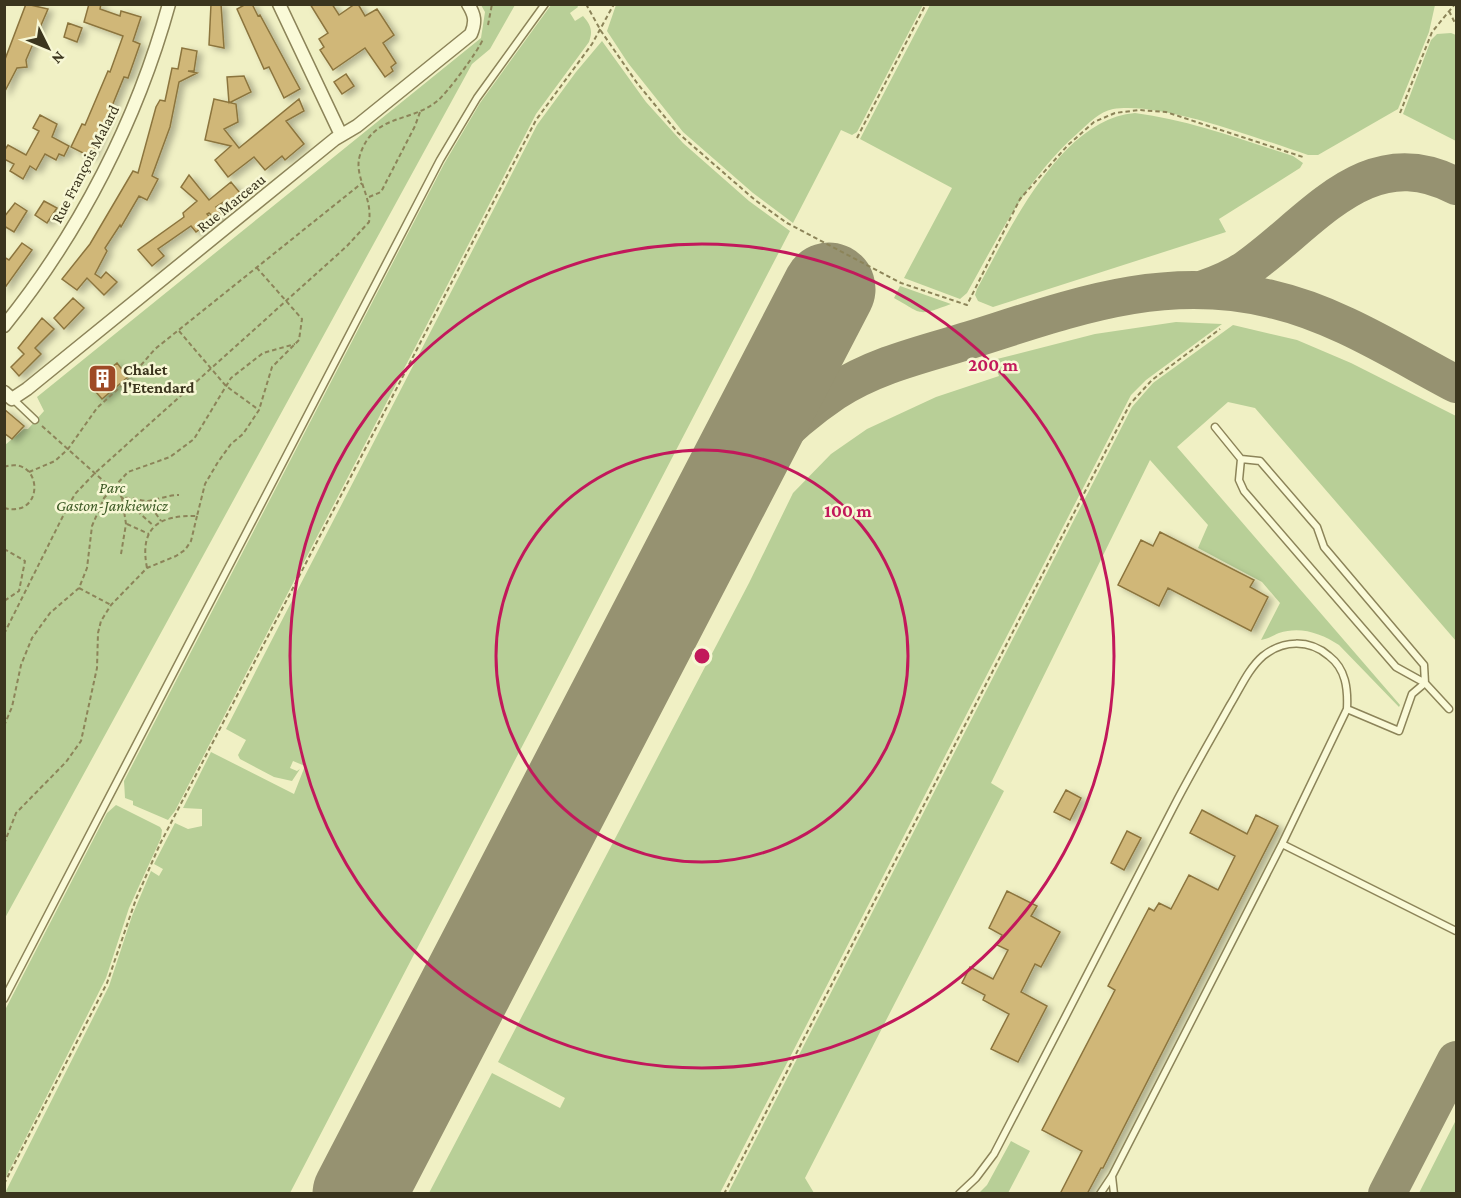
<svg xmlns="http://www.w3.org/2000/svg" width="1461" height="1198" font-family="'Crimson Pro',serif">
  <defs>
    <filter id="shadow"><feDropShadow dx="5" dy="3" stdDeviation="3" flood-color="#0004"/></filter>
  </defs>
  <rect width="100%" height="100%" fill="#f0f0c4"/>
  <path fill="#b8cf97" d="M481,5H515L490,49L472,64L5,918V445L24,429H28L44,411L37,397L481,38L485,12Z
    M551,5H577L578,7L570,13L575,21L583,16C591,25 593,31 589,42L536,114L175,811L168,820L133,805V801L125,798L124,781L444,164L480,103Z
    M616,5V4L923,5L857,132L852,135L841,130L793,223L753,193L683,132L628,63L607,31Z
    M930,5V4L1435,5L1429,32L1398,109L1318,155H1308C1259,139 1161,101 1113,109C1099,112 1089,123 1079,132C1026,179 1001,232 967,293L960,299L904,278L952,188L860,139Z
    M1451,33L1456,35V141L1403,114L1431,40L1437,34Z
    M602,41L646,102L683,143L749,201L790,231L290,1193H5L109,986L132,916L151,871L159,876L163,869L154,864L175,823L188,829L202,826V809L183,808L211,752L294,794L305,766L293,761L290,768L297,771L300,769L292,781L274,777L240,759L238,755L246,740L226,729L537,125L576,72Z
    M1135,113C1190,120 1242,140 1293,156L1303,163L1300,168L1219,219L1226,232L993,307L978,301L975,295L977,289C1009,231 1060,119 1135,113Z
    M900,286L951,304C916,317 923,314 894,298Z
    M1176,322L1222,324L1146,380L1131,395L720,1193H429L492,1073L560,1108L565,1098L498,1062L749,583L793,493L831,454L867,429L936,397L999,376L993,360L1095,334Z
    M1233,325L1297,340L1351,363L1456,416V641L1255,408L1228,402L1177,447L1400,705L1399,707L1339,645C1321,633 1300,626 1279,633C1272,636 1268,639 1261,640L1280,603L1262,582L1198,548L1208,525L1150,460L991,783L1004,791L805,1178L814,1193H728L1132,407L1153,383Z
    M116,805L160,827L162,830L161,838L129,908L106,978L5,1179V1010L107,813Z
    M1456,1120V1193H1419Z
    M1011,1141L1030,1151L1008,1193H979L987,1185Z"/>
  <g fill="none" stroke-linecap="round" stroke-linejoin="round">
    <path stroke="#969271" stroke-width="38" d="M1204,289C1218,284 1233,278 1246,269C1312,223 1367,139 1456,186
      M708,521C744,470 782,427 834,392C875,365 924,354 970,340C1072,308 1162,273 1271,299C1337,314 1397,353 1456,384
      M1387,1194L1456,1060"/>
    <path stroke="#969271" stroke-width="93" d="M359,1194L829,289"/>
  </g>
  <path fill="#d0b778" stroke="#8c753e" stroke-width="1.5" filter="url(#shadow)" d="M26,4L48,9L26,60L27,67L17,68L4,93V62Z
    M89,4H101L100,9L120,16L121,11L141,17L133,41L140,44L128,78L124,77L91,157L71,147L82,124L85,125L108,71L110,72L123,36L84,22Z
    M211,4H221L224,48L209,45Z
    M246,4H252L258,16L260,15L300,89L284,98L269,67L264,69L237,9Z
    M310,4H332L339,15L355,4H358L365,16L377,9L394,35L383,43L396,63L391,67L393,71L385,77L365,48L333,70L320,50L324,47L319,39L328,33Z
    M68,23L82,28L77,42L64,37Z
    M182,48L197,51L194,71H188L197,73L179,82L170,127L152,176L158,179L147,200L139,196L121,227L120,225L105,248L107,251L95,274L101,278L106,272L117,282L104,295L87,278L77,290L62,279L90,244L133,171L138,173L156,107L160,100L165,101L172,68L178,69Z
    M346,74L354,86L342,94L334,82Z
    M244,76L251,92L229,103L227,77Z
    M214,99L236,104L238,122L224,129L239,148L299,99L304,111L286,121L304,144L285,160L282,156L265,170L254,157L228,177L215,160L231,146L205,140Z
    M40,115L57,124L52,137L69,146L64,156L59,154L56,160L45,154L36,170L30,166L23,179L10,171L14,164L4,159V151L8,145L26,155L39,131L33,128Z
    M189,175L209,200L231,182L240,193L227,204L225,201L216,207L222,216L217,220L209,213L207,214L212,220L196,232L191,226L158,249L164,256L152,266L138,250L184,217L183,213L197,201L181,187Z
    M44,201L57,208L47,223L35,215Z
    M15,203L27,211L14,232L4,226V217Z
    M22,243L32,250L4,289V257L9,260Z
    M73,298L84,308L64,329L54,318Z
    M42,318L54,329L35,348L41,354L19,376L11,367L24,354L18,348Z
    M117,363L128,377L102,399L90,385L94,382L90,377L103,366L107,371Z
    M4,409L24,426L12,439L4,433Z
    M1160,532L1254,580L1250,587L1268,597L1251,631L1168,588L1159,606L1118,585L1141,540L1153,546Z
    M1066,790L1081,798L1070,820L1054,812Z
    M1202,810L1247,834L1256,815L1278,826L1103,1168H1101L1087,1194H1060L1082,1151L1042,1130L1115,990L1108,986L1149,908L1154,911L1159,903L1171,909L1189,875L1218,890L1235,856L1190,833Z
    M1127,831L1141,838L1124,870L1111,863Z
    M1007,891L1037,906L1031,916L1060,932L1041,967L1035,964L1021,992L1047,1006L1018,1062L991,1049L1009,1014L983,1000L985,995L962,983L970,967L993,979L1008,950L997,945L1002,935L989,928Z"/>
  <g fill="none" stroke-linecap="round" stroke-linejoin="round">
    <defs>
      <path id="service" d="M13,399L35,420
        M1215,427L1241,459
        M1425,683L1424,665L1324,547L1317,527L1260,461L1241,459L1239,480L1244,491L1396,667L1425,683L1449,709
        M1347,709L1399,731L1412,694L1425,683
        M1282,844L1456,931
        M4,999L440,160L477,98L545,4
        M1112,1176L1114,1194
        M959,1194L976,1178L994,1154C1054,1039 1114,923 1173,808C1191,773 1211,739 1230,705C1240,689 1248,669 1263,656C1283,640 1309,639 1329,656C1346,669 1348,689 1347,709L1282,844L1112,1176L1100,1194"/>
      <path id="minor" d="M279,4L341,135
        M4,326C80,232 137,120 169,4
        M4,392L12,399L27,389L335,139L357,126L471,34C476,22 475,15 468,4"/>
    </defs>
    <use href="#service" stroke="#8c8459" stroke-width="9"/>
    <use href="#minor" stroke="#8c8459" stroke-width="15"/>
    <path stroke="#8c8459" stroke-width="2" stroke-dasharray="4.5 3" stroke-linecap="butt" d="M586,4L601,31L637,83L678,133L755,200L787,223L901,283L967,305L1020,199L1068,145L1094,122L1115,113L1139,110L1166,112L1303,157
      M1449,11L1456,25
      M488,25L492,4
      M1400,113L1432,32L1455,4
      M857,138L926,4
      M369,197L381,192L415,126L420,112
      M179,331L226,386L259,410
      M42,426L154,526
      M4,467C43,454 46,519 4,508
      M29,472L55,461L68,449L97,408L129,379L155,349L362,183
      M147,501L161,521
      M127,524L149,534
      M4,549L25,561L19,591L4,601
      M121,554L126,524L122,498C131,497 137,500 146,501C154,501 168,495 179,495
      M147,568C139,527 159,515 197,516L205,484L218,462L231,444L243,434L259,410L272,367L299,340L302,319L257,268
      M79,588L111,605
      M4,634L66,510L75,494L95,473L347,246L369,222C373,196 353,177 360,155C373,114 409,123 436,102C446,95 479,50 483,39
      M4,726L12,707L21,665L32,638L50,613L79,588L87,568L92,526L104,498L128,472L170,457L194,439L231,378L263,353L295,344
      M4,844L16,813L66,762L81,741L97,668L98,633L101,621L111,605L147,568L176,556L185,550L191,541L197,516
      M4,1184L107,983L136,899L160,844L536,120L592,44L614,4
      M724,1194L1130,404L1152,380L1220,329"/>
    <use href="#service" stroke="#fafad8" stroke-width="6"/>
    <use href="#minor" stroke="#fafad8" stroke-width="12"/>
  </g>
  <g fill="none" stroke="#c2185b" stroke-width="3">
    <circle cx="702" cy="656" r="206"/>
    <circle cx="702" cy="656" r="412"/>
  </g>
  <defs>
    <symbol id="building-square" viewBox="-11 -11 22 22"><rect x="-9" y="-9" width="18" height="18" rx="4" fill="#9e4a26" stroke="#f7f7d4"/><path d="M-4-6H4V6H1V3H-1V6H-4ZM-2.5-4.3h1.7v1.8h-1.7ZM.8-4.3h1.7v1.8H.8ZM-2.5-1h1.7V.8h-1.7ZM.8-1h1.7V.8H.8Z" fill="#fff"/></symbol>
  </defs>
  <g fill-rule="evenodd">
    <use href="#building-square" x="86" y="362" width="33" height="33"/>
  </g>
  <g text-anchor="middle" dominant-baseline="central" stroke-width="5" stroke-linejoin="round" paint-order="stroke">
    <g font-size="16" fill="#3b351e" stroke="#f7f7d4">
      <text transform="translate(85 164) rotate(-63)">Rue François Malard</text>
      <text transform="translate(231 203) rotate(-39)">Rue Marceau</text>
    </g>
    <g font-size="16" font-weight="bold" fill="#3b351e" stroke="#f7f7d4" text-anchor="start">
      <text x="123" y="369">Chalet<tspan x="123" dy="18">l'Etendard</tspan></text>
    </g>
    <g font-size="16" font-style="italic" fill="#3b5924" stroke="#f7f7d4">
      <text x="112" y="487">Parc<tspan x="112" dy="18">Gaston-Jankiewicz</tspan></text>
    </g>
  </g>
  <circle cx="702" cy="656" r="9" fill="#c2185b" stroke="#f7f7d4" stroke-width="3"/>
  <g font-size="18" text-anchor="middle" font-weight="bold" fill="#c2185b" stroke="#f7f7d4" stroke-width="5" stroke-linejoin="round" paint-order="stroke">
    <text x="993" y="371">200 m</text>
    <text x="848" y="517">100 m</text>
  </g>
  <rect width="1461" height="1198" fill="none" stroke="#3b351e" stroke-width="12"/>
  <g transform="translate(48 48) rotate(133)" stroke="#f7f7d4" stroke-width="4.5" paint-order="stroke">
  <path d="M0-4.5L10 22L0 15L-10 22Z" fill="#3b351e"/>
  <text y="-9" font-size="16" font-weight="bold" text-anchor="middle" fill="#3b351e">N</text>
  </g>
</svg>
